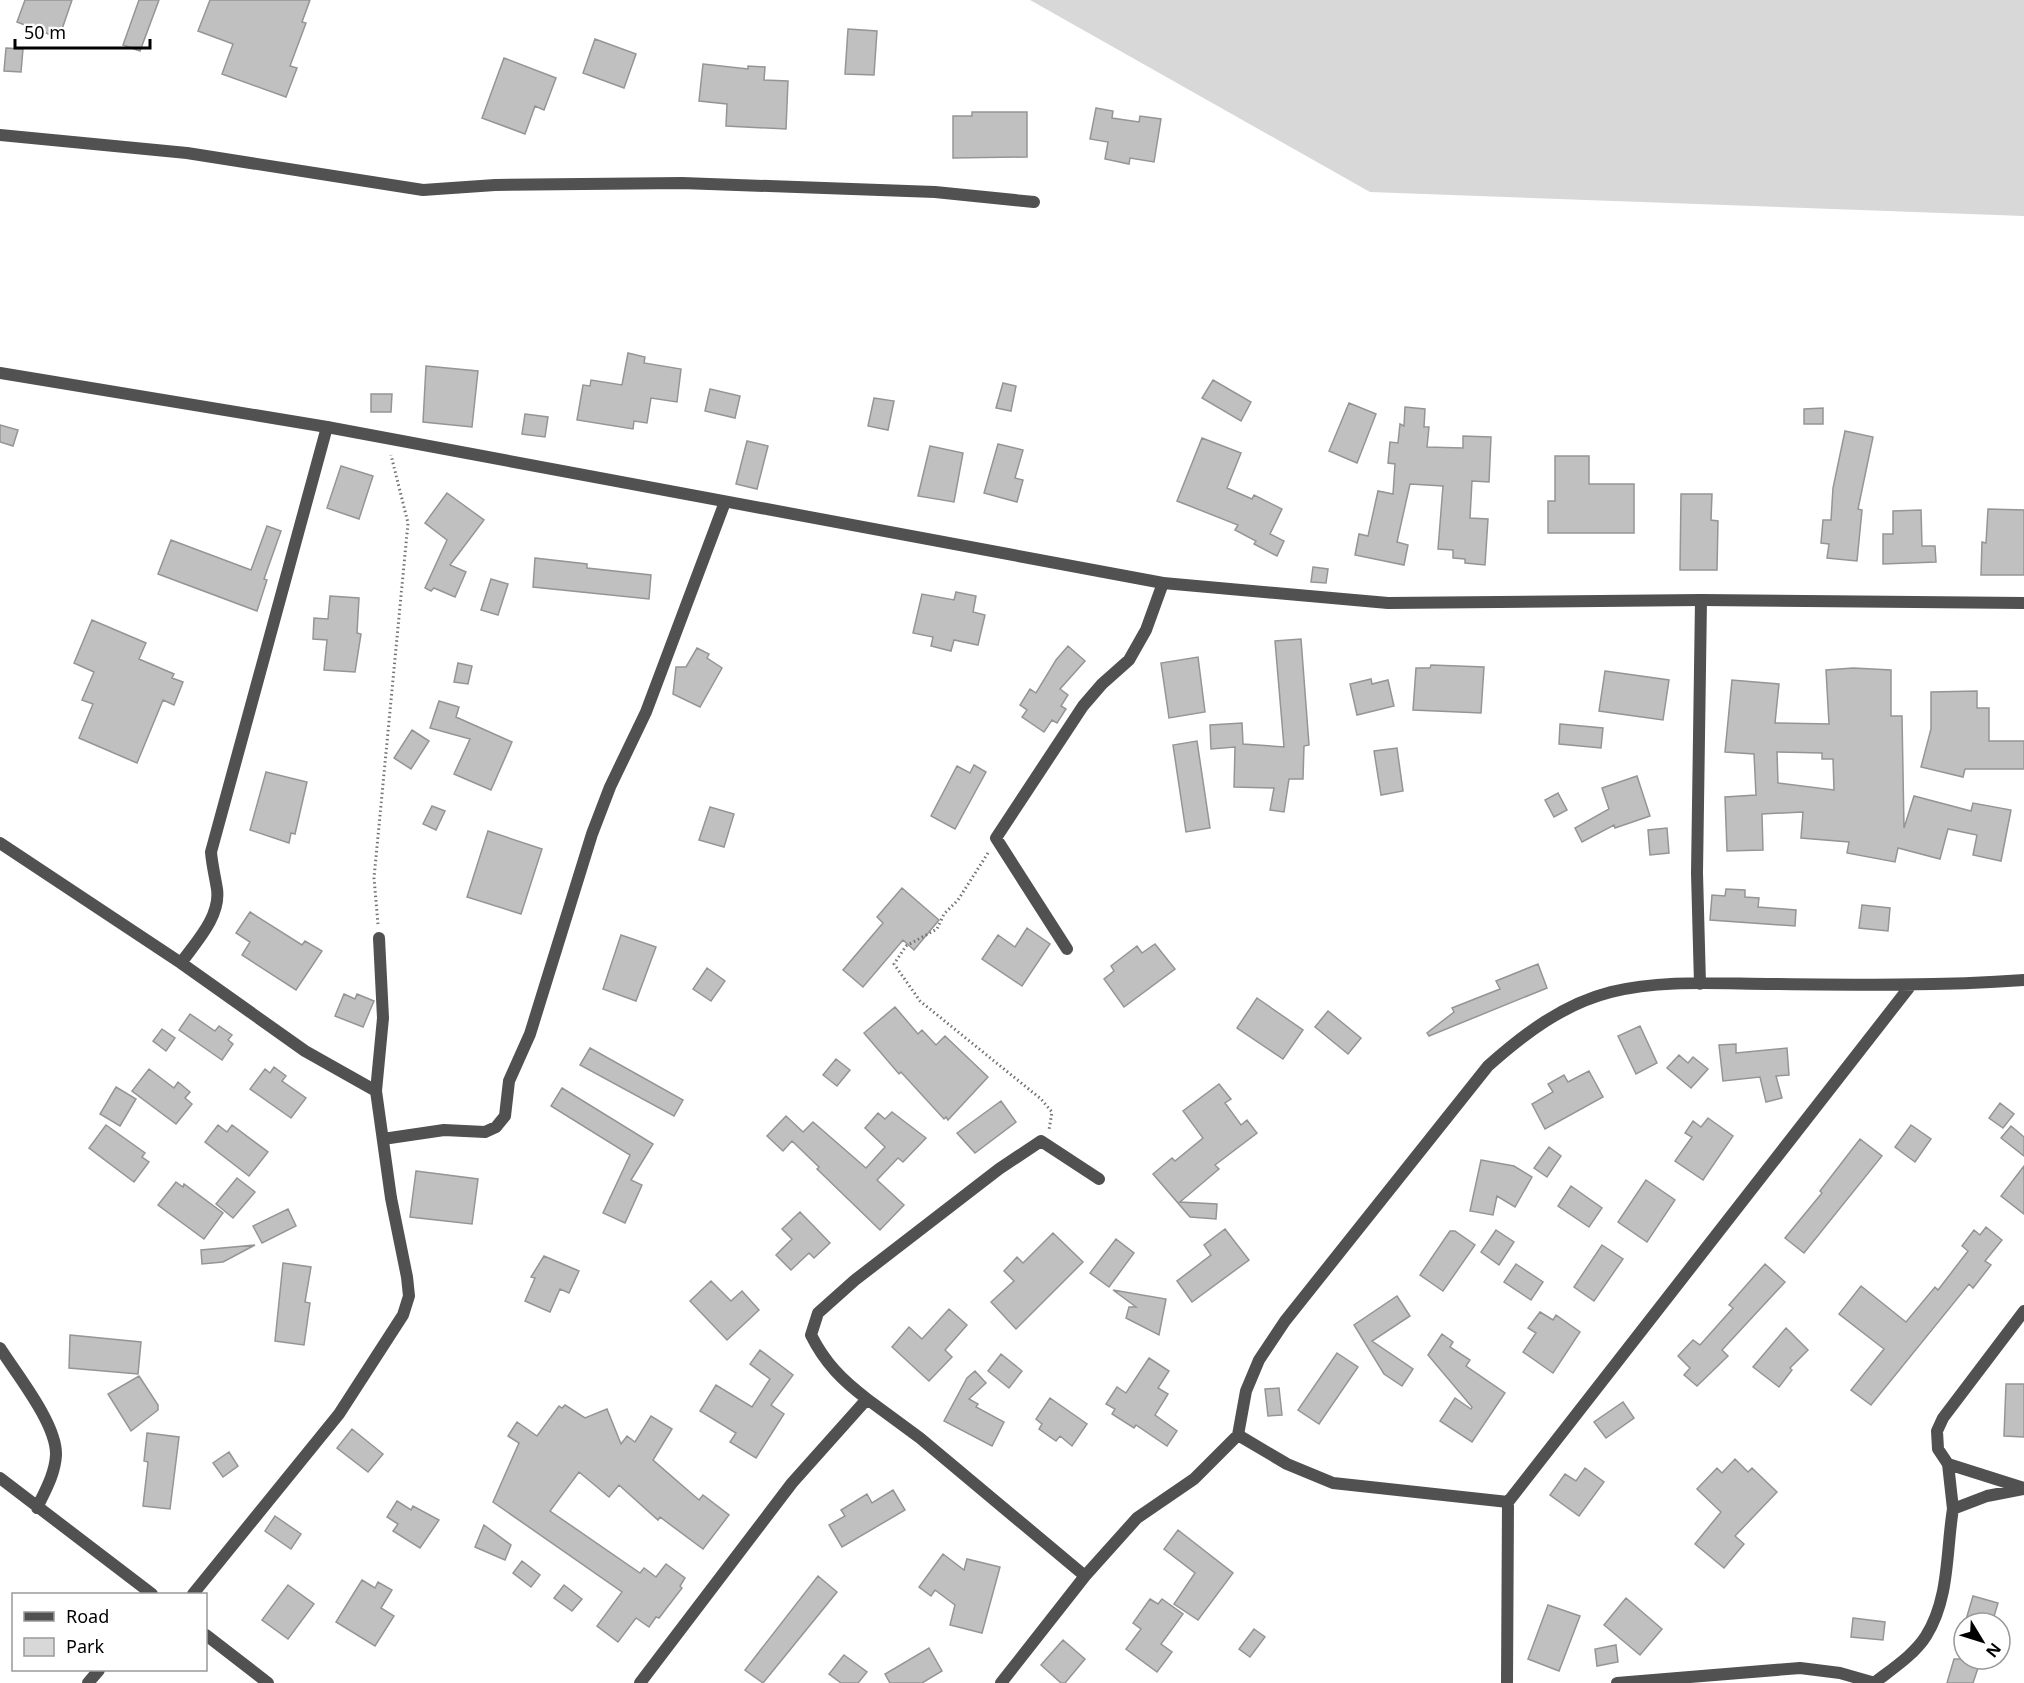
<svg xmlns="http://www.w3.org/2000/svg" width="2024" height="1683" font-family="'Noto Sans',sans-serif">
  <rect width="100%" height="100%" fill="#fff"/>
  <path fill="#d8d8d8" d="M1030,0H2024V216L1370,192Z"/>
  <path fill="#c0c0c0" stroke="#959595" stroke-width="1.5" fill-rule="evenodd" d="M25,0H72L59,38L17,22Z
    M139,0H159L140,51L123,45Z
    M210,0H310L302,22L306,23L290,66L297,68L286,97L222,74L233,44L198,31Z
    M848,29L877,31L874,75L845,74Z
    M595,39L636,54L624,88L583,73Z
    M6,48L23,49L21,72L4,71Z
    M504,58L556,78L544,110L535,106L525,134L482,118Z
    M703,64L748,69V66L765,67L764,80L788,81L786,129L726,126L727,104L699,101Z
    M1096,108L1113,111L1112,118L1139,122L1140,116L1161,119L1154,162L1130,158L1129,164L1105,159L1108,142L1090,139Z
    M972,112H1027V157L953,158V116H972Z
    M628,353L645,357L644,363L681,369L677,402L651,398L647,423L634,421L633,429L577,420L583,385L590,386L591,380L622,385Z
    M426,366L478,371L472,427L423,422Z
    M1213,380L1251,402L1241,421L1202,398Z
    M1003,383L1016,386L1011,411L996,408Z
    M710,389L740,396L735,418L705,411Z
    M371,394H392L391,412H371Z
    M874,398L894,401L888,430L868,426Z
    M1349,403L1376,414L1357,463L1329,451Z
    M1405,407L1425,409L1424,427H1429L1427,447L1463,448V436L1491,437L1489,482L1472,481L1470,518L1488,519L1485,565L1465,563V559L1453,558V550L1438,549L1443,486L1410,484L1397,542L1408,545L1404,565L1355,555L1359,534L1368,536L1378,491L1393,494L1395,464L1388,463L1390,442L1398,443L1400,424L1404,426Z
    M1823,408V424H1804V409Z
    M525,414L548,417L545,437L522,434Z
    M0,425L18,430L13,446L0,442Z
    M1845,431L1873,437L1858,509L1862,510L1857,561L1827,558L1829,544L1821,543L1823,520H1831L1833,488Z
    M1202,438L1241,453L1227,488L1252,499L1254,495L1282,509L1270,534L1284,541L1277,556L1254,544L1256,541L1235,530L1238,525L1177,501Z
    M747,441L768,446L757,489L736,484Z
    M998,444L1023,450L1015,478L1023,480L1017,502L984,493Z
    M930,446L963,453L954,502L918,496Z
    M1555,456H1589V484H1634V533H1548V501H1555Z
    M341,466L373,476L359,519L327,508Z
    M447,493L484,520L450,565L466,572L455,597L434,588L431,591L425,588L447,540L425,523Z
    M1681,494H1712L1711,520L1718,521L1717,570H1680Z
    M1988,509L2024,510V575H1981L1982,542L1986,543Z
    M1921,510L1922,546H1935L1936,562L1883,564V534H1893V511Z
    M267,526L281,531L264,579L267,580L257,611L158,574L171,540L251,570Z
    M535,558L587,564V568L651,575L649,599L533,587Z
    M1313,567L1328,569L1326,583L1311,582Z
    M491,579L508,584L498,615L481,610Z
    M956,592L976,596L973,612L985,615L978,645L954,640L951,651L931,646L933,637L913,633L922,594L954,600Z
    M330,596L359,598L357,633L361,634L355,672L324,670L327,640L313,639L314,618L328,619Z
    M92,620L146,643L139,659L174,674L172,678L183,682L174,705L163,700L137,763L79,738L93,704L82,700L94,672L74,663Z
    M1301,639L1309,745L1304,746L1303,779H1289L1284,812L1270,810L1274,788L1234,787L1235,747L1211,749L1210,725L1242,723L1243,744L1284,747L1275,641Z
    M1068,646L1085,661L1060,689L1068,695L1061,706L1066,709L1057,723L1052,720L1044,732L1022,717L1027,710L1020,705L1030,689L1036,693L1056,660Z
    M697,648L709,654L707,658L722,668L700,707L673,694L676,667H686Z
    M1198,657L1205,712L1169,718L1161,663Z
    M458,663L472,666L468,684L454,682Z
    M1431,665L1484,667L1481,713L1413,710L1416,668H1430Z
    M1853,668L1891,670V716H1902L1904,828L1914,796L1971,811L1973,803L2011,810L2001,861L1973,855L1977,835L1948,829L1940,859L1898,848L1895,862L1847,853L1849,842L1801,838L1803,812L1762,814L1763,850L1727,851L1725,797L1756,795L1754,754L1725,752L1732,680L1779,684L1775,723L1829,724L1826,670ZM1777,752L1822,753V759H1833L1834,790L1778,783Z
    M1605,671L1669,680L1663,720L1599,711Z
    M1371,679L1372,684L1388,680L1394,706L1357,715L1350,684Z
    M1977,691V708H1989V741H2024V769H1965L1963,777L1921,767L1931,729V692Z
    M439,701L459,707L456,717L512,742L491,790L454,774L470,739L430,728Z
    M1560,724L1603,728L1601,748L1559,744Z
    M412,730L429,741L411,769L394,758Z
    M1197,741L1210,828L1186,832L1173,745Z
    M1397,748L1403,791L1381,795L1374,751Z
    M974,765L986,772L955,829L931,816L957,766L970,773Z
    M266,772L307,782L295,834L291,833L289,843L250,830Z
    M1637,776L1650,816L1615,828L1614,825L1582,842L1575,828L1609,809L1602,788Z
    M1558,793L1567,810L1554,817L1545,800Z
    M432,806L445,811L436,830L423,824Z
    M710,807L734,814L724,847L699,840Z
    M1667,828L1669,853L1650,855L1648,830Z
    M488,831L542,849L521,914L467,897Z
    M902,888L939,920L914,950L903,940L863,987L843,970L883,923L877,917Z
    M1726,889L1745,890V897L1759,898L1758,907L1796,910L1795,926L1710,920L1712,895L1725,896Z
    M1862,905L1890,908L1888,931L1859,928Z
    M250,912L302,945L305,941L322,951L296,990L242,955L250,942L236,933Z
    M1027,928L1050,944L1022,986L982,959L998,935L1015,947Z
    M621,935L656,947L636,1001L603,989Z
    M1155,944L1175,969L1124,1007L1104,979L1114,971L1111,966L1137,946L1142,953Z
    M1538,964L1547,988L1429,1036L1427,1033L1454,1012L1452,1008L1500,989L1496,981Z
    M707,968L725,981L711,1001L693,989Z
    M344,994L355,999L357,994L374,1001L363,1027L335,1016Z
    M1257,998L1303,1030L1283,1059L1237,1028Z
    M895,1007L918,1034L922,1030L936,1045L945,1036L988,1077L948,1120L946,1117L944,1119L901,1072L899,1074L864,1033Z
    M1328,1011L1361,1038L1348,1054L1315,1027Z
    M190,1014L215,1031L219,1026L232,1035L228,1040L233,1044L222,1060L179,1030Z
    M1640,1026L1657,1063L1636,1074L1618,1036Z
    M162,1029L175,1038L166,1051L153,1041Z
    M1736,1044V1053L1787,1048L1789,1075L1776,1076L1782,1098L1766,1102L1760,1077L1723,1081L1719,1045Z
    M590,1048L683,1100L674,1116L580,1065Z
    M1679,1055L1688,1063L1693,1057L1708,1069L1691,1088L1667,1068Z
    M836,1059L850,1070L837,1086L823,1075Z
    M274,1067L286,1076L282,1081L306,1098L291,1118L250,1089L265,1069L270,1073Z
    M149,1069L174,1088L178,1082L190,1092L185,1098L192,1104L176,1124L132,1091Z
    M1589,1071L1603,1097L1545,1129L1532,1104L1553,1092L1548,1084L1564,1075L1568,1082Z
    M1219,1084L1231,1099L1225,1103L1241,1125L1247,1120L1257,1133L1215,1165L1219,1169L1180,1202L1217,1204L1216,1219L1190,1217L1153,1174L1172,1158L1175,1161L1203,1138L1183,1111Z
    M116,1087L136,1099L120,1126L100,1114Z
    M562,1088L653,1144L631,1180L642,1185L625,1223L603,1213L630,1155L551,1106Z
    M1001,1101L1016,1122L975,1153L957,1133Z
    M2000,1103L2014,1114L2003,1128L1989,1118Z
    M892,1112L926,1138L903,1162L898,1158L877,1180L904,1205L880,1230L817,1169L819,1167L792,1141L783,1151L767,1136L786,1116L803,1132L813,1122L866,1168L885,1147L865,1128L878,1113L885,1119Z
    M1708,1118L1733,1136L1703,1180L1675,1161L1692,1137L1685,1133L1693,1121L1701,1127Z
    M106,1125L145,1153L142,1157L149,1162L134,1182L89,1148Z
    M218,1125L227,1132L232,1125L268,1152L249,1176L205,1142Z
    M1911,1125L1931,1139L1915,1162L1895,1147Z
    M2011,1126L2024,1137V1156L2001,1138Z
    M1860,1139L1882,1156L1804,1253L1785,1238L1822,1193L1820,1191Z
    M1549,1147L1561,1156L1547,1177L1534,1168Z
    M1481,1160L1514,1166L1532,1177L1515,1207L1497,1196L1493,1215L1470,1211Z
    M2024,1166V1214L2001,1196Z
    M416,1171L478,1179L472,1224L410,1217Z
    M237,1178L255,1192L233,1218L216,1204Z
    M1646,1180L1675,1200L1647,1242L1618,1222Z
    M176,1182L183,1187L184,1184L223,1213L204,1239L158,1205Z
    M1571,1186L1602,1208L1589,1227L1558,1206Z
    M288,1209L296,1226L262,1243L253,1226Z
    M800,1212L830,1243L814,1258L809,1253L791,1270L776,1255L792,1239L782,1229Z
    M1986,1227L2002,1240L1985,1261L1991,1265L1973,1288L1969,1284L1871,1405L1851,1390L1884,1349L1839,1314L1861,1286L1906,1322L1935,1287L1938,1290L1968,1251L1962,1246L1974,1230L1980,1235Z
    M1225,1229L1249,1260L1192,1302L1177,1281L1211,1255L1204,1245Z
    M1496,1230L1514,1242L1499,1265L1481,1252Z
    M1450,1231H1455L1475,1245L1443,1291L1420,1275Z
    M1053,1233L1083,1262L1016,1329L991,1302L1014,1281L1004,1271L1017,1257L1023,1263Z
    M1116,1239L1134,1253L1109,1287L1090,1273Z
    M255,1245L223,1262L202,1264L201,1250Z
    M1602,1245L1623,1259L1594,1301L1574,1287Z
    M544,1256L579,1271L569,1293L560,1289L550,1312L525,1301L535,1278L531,1277Z
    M283,1263L311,1267L305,1302L310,1303L304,1345L275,1341Z
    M1516,1264L1543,1282L1531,1300L1504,1282Z
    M1765,1264L1785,1282L1722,1350L1728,1356L1697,1386L1684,1375L1690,1368L1678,1356L1693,1340L1700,1345L1733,1308L1729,1305Z
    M711,1281L731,1301L742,1291L759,1310L727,1340L690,1301Z
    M1113,1290L1166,1299L1159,1335L1126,1318L1129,1307H1136Z
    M1397,1296L1410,1316L1372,1341L1413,1369L1402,1386L1384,1374L1354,1325Z
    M949,1309L967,1325L945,1350L952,1357L929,1381L892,1347L909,1327L922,1339Z
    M1540,1312L1553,1320L1556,1315L1580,1332L1553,1373L1523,1352L1536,1333L1528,1328Z
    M1786,1328L1808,1350L1790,1368L1792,1370L1779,1387L1753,1367Z
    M1442,1334L1453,1342L1450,1347L1470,1360L1466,1366L1505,1393L1472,1442L1440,1421L1455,1398L1471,1409L1472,1407L1428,1355Z
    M70,1335L141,1342L138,1374L69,1368Z
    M760,1350L793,1375L771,1405L784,1414L756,1458L730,1442L736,1433L700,1411L716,1385L752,1407L770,1379L750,1364Z
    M1337,1353L1358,1367L1319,1424L1298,1410Z
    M1001,1354L1022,1371L1009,1388L988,1371Z
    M1149,1358L1169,1371L1158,1388L1168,1394L1155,1415L1177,1431L1167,1446L1136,1425L1134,1428L1112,1414L1115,1409L1106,1404L1117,1387L1126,1393Z
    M975,1371L986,1383L969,1399L978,1404L976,1407L1004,1422L992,1446L944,1421L967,1378Z
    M139,1376L158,1405V1410L131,1431L108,1394Z
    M2006,1384H2024V1437L2004,1436Z
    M1279,1388L1282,1415L1268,1416L1265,1389Z
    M1050,1398L1087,1424L1072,1446L1060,1436L1056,1441L1039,1429L1042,1424L1036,1419Z
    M1623,1402L1634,1418L1606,1438L1594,1422Z
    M565,1405L585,1418L607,1409L621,1444L627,1436L635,1442L651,1416L672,1429L653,1460L699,1500L703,1495L729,1515L703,1549L660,1517L658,1520L619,1485L609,1497L579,1472L550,1511L640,1573L644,1568L656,1577L666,1564L685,1578L680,1586L682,1588L659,1618L656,1617L649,1627L636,1618L618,1642L597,1626L622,1592L493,1502L519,1443L508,1436L517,1422L537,1436L559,1406L562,1408Z
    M352,1429L383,1454L368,1472L337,1448Z
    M147,1433L179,1437L170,1509L143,1506L148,1462L144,1461Z
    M229,1452L238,1466L223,1477L213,1463Z
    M1735,1459L1748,1472L1752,1468L1777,1492L1735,1536L1744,1544L1724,1568L1695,1544L1721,1512L1697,1489L1717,1468L1722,1473Z
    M1585,1468L1604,1482L1579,1516L1550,1495L1565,1474L1576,1481Z
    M893,1490L905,1510L842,1547L829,1525L845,1516L841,1510L867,1494L872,1503Z
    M397,1501L411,1510L413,1506L439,1520L420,1548L393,1531L398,1524L387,1517Z
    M275,1516L301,1534L291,1549L265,1531Z
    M484,1525L511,1545L505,1560L475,1547Z
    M1178,1530L1233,1573L1198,1620L1174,1604L1195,1573L1164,1549Z
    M943,1554L964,1570L967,1559L1000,1567L982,1633L950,1625L955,1605L935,1590L931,1596L919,1587Z
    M522,1561L540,1575L531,1587L513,1573Z
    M818,1576L837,1592L763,1683L745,1670Z
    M362,1580L375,1588L378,1582L392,1590L381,1608L394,1616L375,1646L336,1622Z
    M288,1585L314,1604L288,1639L262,1620Z
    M564,1585L582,1599L572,1611L554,1598Z
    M1973,1596L1998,1603L1992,1623H1965Z
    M1626,1598L1662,1629L1640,1655L1604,1625Z
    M1150,1599L1158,1604L1162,1599L1183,1614L1161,1644L1172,1652L1157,1672L1126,1649L1141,1629L1133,1623Z
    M1548,1605L1580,1616L1559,1671L1528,1659Z
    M1853,1618L1885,1622L1883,1640L1851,1637Z
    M1254,1629L1265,1637L1250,1657L1239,1649Z
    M1063,1640L1085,1659L1065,1683H1061L1041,1665Z
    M1616,1645L1618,1662L1597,1666L1595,1649Z
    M929,1648L942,1671L922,1683H890L885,1674Z
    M844,1655L867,1672L858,1683H841L829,1674Z
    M1954,1659H1981L1973,1683H1947Z"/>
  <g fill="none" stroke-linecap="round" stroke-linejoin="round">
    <path stroke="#737373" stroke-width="3" stroke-dasharray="1.5 3" stroke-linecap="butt" d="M988,853L958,900L944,914L937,929L906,946L894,964L920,1001L1041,1099L1052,1112L1049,1130
      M378,924L374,878L408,523L391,455"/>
    <path stroke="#515151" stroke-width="12" d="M0,135L187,153L423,190L495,185L682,183L935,192L1034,202
      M0,843L181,963L305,1051L376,1091L391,1198L407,1277L409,1296L403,1315L339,1414L193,1594
      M1067,949L996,838L1083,706L1102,684L1129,660L1146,630L1163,583
      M181,963C196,942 221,916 217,889C215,876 212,865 211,852L327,427
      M1700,984L1697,873L1701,600
      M376,1091L383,1018L379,938
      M383,1139L444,1130L485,1132L496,1127L505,1116L509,1081L530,1034L592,834L610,787L646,712L725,502
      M0,1348C17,1375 57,1424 56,1455C55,1474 45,1491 37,1508
      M867,1399C842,1380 825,1363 811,1335L818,1313L855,1280L999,1169L1041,1141L1099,1179
      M1238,1435L1287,1464L1333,1483L1508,1502L1911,985
      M1948,1464L2024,1488
      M0,1478L152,1594
      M1953,1509L1948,1464L1938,1449L1937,1431L1943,1418L2024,1311
      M1085,1576L1137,1518L1194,1479L1238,1435L1246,1391L1259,1360L1285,1321L1488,1066C1524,1034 1563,1004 1611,992C1664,979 1721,984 1774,984C1858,985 1941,986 2024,980
      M206,1635L268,1683
      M88,1683L99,1670
      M640,1683L792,1483L867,1399L920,1438L1085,1576L1001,1683
      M1507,1683L1508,1502
      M1617,1683L1800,1668L1840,1673L1875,1683
      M1874,1683C1892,1669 1914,1655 1926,1636C1950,1598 1946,1550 1953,1509L1987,1496L2024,1489"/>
    <path stroke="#515151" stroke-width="12" d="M0,373L327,427L1163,583L1388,603L1701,600L2024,603"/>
  </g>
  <rect x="12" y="1593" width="195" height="78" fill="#ffffff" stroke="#999999" stroke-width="1.5"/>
  <rect x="24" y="1612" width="30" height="9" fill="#515151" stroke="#999999" stroke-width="1.5"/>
  <text x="66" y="1623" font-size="18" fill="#000000">Road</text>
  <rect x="24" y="1638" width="30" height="18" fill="#d8d8d8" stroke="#999999" stroke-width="1.5"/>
  <text x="66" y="1653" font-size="18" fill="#000000">Park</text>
  <g transform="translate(1982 1641) rotate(128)"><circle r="28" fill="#ffffff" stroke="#999999" stroke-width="1.5"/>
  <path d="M0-4.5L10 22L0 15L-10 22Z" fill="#000000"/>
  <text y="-9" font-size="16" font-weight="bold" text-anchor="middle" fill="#000000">N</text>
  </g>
  <path d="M15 39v9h135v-9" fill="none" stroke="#000000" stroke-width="3"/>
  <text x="24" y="39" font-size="18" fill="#000000" stroke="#ffffff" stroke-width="4.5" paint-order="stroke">50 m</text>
</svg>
